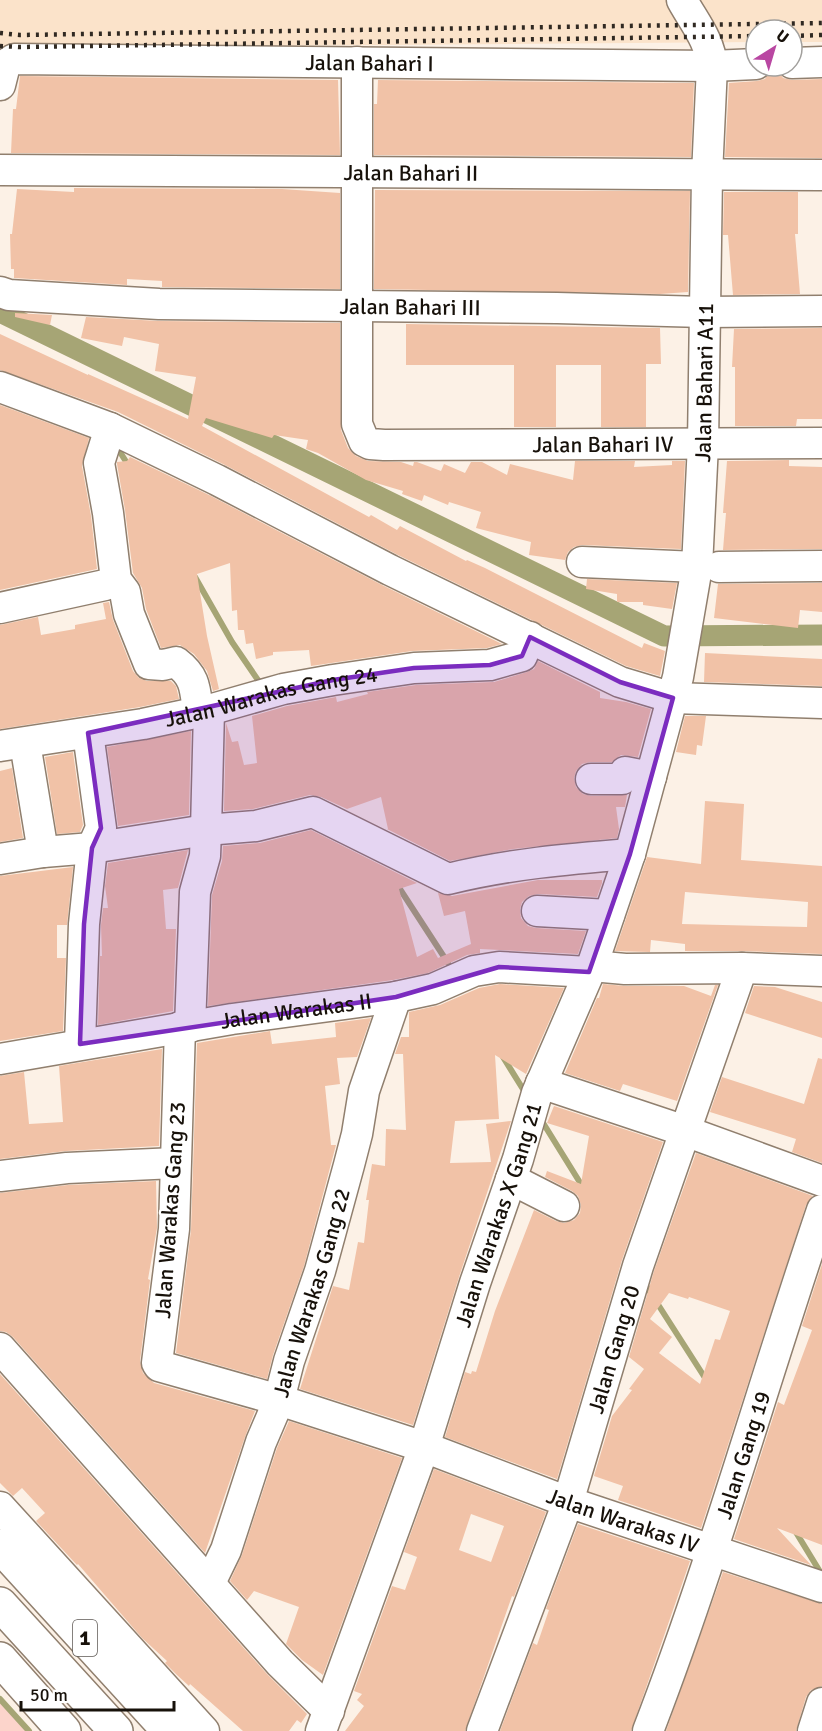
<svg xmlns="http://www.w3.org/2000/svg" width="822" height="1731" font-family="Signika,sans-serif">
  <rect width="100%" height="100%" fill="#fcf1e6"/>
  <path fill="#fbe3ca" d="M0,0H822V42H792V30H756V42L0,48Z"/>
  <path fill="#fcd4cb" d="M0,1700L27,1731H0Z"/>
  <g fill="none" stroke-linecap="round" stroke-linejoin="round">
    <path stroke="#a6a575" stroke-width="6" d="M115,444L130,468
      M195,577L232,642L262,686
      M396,883L448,963
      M503,1057L526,1094
      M540,1118L584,1189
      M643,1281L707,1381
      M794,1529L822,1575
      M0,1699L29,1731"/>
    <path stroke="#a6a575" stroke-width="21" d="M0,312L664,636L822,635"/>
  </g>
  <path fill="#f1c2a7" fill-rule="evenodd" d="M772,68H776L783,78L792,80L822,79V158L725,157L729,83L757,81L765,79Z
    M20,76L338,80L340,155L11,153L13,109H16Z
    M378,80L694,83L691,157L374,155V104H377Z
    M74,188L282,189L340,193V289L162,287V281L127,279V285L14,278V269H11L10,234H12L17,189L74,192Z
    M375,190L690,191L688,292L660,294L374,289Z
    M724,192H798V234H795L800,294L733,295L728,235H723Z
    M15,313L52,315L50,325L15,317Z
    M86,317L159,321L340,323L341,430L348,448L356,456L368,461L401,462L413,466L414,462H417L441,471L444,464L465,473L471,462H482L507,475L510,464L573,480L575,461H635L634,467L672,465V461H685L681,549L582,545L574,547L568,552L565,560L529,555L531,542L476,528L481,512L449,502L448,505L424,495L422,501L402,494L403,491L366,480L318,453L306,449L308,440L274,435L272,438L206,418L202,426L369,517L371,515L397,530L400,526L466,561L467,560L485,568L642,648L644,643L665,651L660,676L626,666L398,555L225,465L118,412L0,370V334L88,375V374L188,419L196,377L155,371L159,344L124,337L122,346L81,338Z
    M406,324L660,328L661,364H646V427H601V365H556V427H514V365H406Z
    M822,328V419H797L796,426H735V367H732L734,329Z
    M0,405L89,438L82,466L91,516L97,569L0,590Z
    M130,457L209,495L382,585L502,644L487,648L412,651L311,666L309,650L273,652V655L256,659L253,643L246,644L244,630H238L237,610L232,611L230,563L197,574L207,636L219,689L213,691L207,671L194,654L180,645L161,648L146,609L142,588L133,573L125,510L117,464V462L127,461Z
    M789,460V466L822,467V549L723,550L726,513H723L727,461Z
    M587,579L677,583L672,609L643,605V602H617V594L586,589Z
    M822,583V612L800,610L798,628L714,618L718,584Z
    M109,602L113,620L133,671L139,678L147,681H171L176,686L179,699L140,707L0,729V625L38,617L41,635L75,629V625L106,619L103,603Z
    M705,653L822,659V686L704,682Z
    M538,661L600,692V698L626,702L651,709L638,757L621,755L612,762H590L582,764L576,771L574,778L576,787L583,794L591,796L627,795L625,807H616L619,829L617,838L513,849L450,861L387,829H388L381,797L347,809L321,797L310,795L253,809L224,811L226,723L232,742L238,741L244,765L257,763L252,716L287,706L336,697L337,702L368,694L367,692L416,685L494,682L527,672L534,669Z
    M685,716H706L702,746L697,745L696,755L676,752Z
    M191,731L189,815L118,826L107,747Z
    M73,752L83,825L80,832L57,834L45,757Z
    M12,768L23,838L0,842V771Z
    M705,801L744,804L741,860L822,866V954L742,951H685V944L651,940L650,952L615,951L647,857L701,864ZM685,892L808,902L807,927L682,924Z
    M311,830L417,883L399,889L417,957L433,949L438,958L471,944L465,911L444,916L438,893L452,896L538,880H602V883L597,897L538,894L529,896L522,902L520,909L521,918L528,926L536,928L586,931L578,954L480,949V953L467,955L428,973L393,980L208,1006L212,895L222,861L223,846L260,843Z
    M188,850L178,888L163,890L166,929H176L173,1011L98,1025L100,956H102L101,925L103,908H108L105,886L108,863Z
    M73,867L67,925H57V958H66L63,1031L0,1041V876Z
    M500,984L564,988L526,1074L495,1055L499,1119L455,1121L450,1163L491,1162L486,1124L511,1121L459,1277L413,1425L300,1389L333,1286L349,1290L358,1242L364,1243L369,1200H366L372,1164L385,1166L386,1129L406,1130L403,1054H395L401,1037H409V1012L440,1005L479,988Z
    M603,984L625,986H684L711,996L715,985H718L677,1101L623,1084L620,1091L565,1073L597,998H599Z
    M754,986L775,987L822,1002V1038L745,1013Z
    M371,1018L357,1057L337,1058L340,1084L325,1086L331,1145H336L304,1266L273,1355L267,1379L176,1353L191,1230L197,1043L270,1031L272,1044L336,1037L335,1023Z
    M162,1049L159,1146L66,1151L0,1159V1076L24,1072L29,1124L63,1122L59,1066Z
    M818,1058L822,1059V1163L792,1152L796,1139L710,1112L722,1077L804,1104Z
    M554,1106L663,1142L622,1260L557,1479L445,1437L465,1372L471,1374L472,1371L476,1372L495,1311L534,1210L556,1221L564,1223L574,1220L580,1213L581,1205L578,1196L572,1191L545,1177L547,1171L581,1184L589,1136L547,1123Z
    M696,1153L813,1196L806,1205L701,1528L618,1500L623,1486L594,1476L612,1416L632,1390L629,1389L644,1369L629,1357L654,1271ZM669,1293L688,1299L689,1297L730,1311L720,1340L715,1339L700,1384L659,1353L672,1337L650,1319Z
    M156,1181L157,1228L148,1279L150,1280L140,1361L143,1373L154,1383L255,1411L245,1437L205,1553L13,1337L6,1332L0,1331V1193L68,1185Z
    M822,1264V1545L777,1528L811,1565L734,1539L778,1402L784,1405L812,1330L802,1326Z
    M0,1374L267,1674L307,1714L301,1723L297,1720L289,1731H243L190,1684L189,1686L177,1675L165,1663L167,1661L142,1638L78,1564L77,1565L36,1521L45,1513L22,1488L13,1496L0,1483Z
    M289,1421L402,1458L323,1675L302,1660L286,1644L299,1607L254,1591L247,1600L230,1581L242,1555L277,1448Z
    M434,1469L546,1512L514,1597L512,1596L465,1731H345L364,1706L357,1700L362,1694L354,1691L392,1586L405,1590L417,1557L404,1552ZM471,1514L504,1526L491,1562L459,1550Z
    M578,1524L690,1561L631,1731H500L533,1643L537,1645L549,1610L546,1609Z
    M723,1572L822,1604V1686L811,1690L806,1697L796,1731H666Z"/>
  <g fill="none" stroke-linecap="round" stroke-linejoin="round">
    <defs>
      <g id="minor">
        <path id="s1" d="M357,62V424L364,441L370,444L384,445L822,443"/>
        <path d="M792,63L822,62"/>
        <path id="s2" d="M0,85L5,65L14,59L712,66L756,64"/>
        <path id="s3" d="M0,170L822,175"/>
        <path id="s4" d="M0,292L9,295L159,304L557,308L704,312L822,311"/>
        <path d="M0,387L110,428L217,480L390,570L620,682L673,698L822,703"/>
        <path d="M110,428L99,463L108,513L116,580L125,592L129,614L149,664L163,665L176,662C196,677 195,689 198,712"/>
        <path d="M582,562L697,567"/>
        <path d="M719,567L822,566"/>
        <path d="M0,608L105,585L116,580"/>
        <path d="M25,743L43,852"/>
        <path id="s5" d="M0,746L143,724L209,710L283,689L333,680L414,668L490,665L522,656L530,637"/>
        <path d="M591,779H622L625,772L651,777"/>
        <path d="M0,859L43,852L92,848L206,830L256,826L313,812L448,879C508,864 568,859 630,854"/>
        <path d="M537,911L609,915"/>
        <path d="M592,966L625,969L742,968L822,971"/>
        <path id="s6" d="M180,1027L174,1229L157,1363L159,1366L279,1400L424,1447L568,1502L822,1587"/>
        <path d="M190,1027L195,892L205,856L206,830L209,710"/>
        <path d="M80,1044L84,924L92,848L101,828L88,733"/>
        <path id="s7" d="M0,1059L232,1019L396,997L433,989L474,971L499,967L589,972"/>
        <path d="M541,1083L685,1131L822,1181"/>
        <path d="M0,1176L67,1168L175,1163"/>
        <path d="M511,1179L564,1206"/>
        <path d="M0,1348L280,1663L329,1711"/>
        <path d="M0,1507L204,1731"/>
        <path id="s8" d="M210,1583L226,1550L261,1442L279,1400L289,1361L320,1271L349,1165L357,1134L364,1091L396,997"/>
        <path id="s9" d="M321,1731L424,1447L475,1283L518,1159L537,1093L592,966L630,854L678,677L697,567L703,444L707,175L712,66C710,40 694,22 682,0"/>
        <path id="s10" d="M482,1731L568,1502L638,1266L742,968"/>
        <path id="s11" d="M648,1731C714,1560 763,1383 822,1210"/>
        <path d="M813,1731L822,1703"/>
      </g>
      <path id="highway" d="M0,1546L169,1731
        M0,1604L116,1731
        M0,1659L64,1731"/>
    </defs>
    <use href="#minor" stroke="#907f6e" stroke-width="33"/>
    <use href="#highway" stroke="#907f6e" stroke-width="36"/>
    <use href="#minor" stroke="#fff" stroke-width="30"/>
    <use href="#highway" stroke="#fff" stroke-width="33"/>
    <path stroke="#302922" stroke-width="4.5" stroke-dasharray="3 6" stroke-linecap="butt" d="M0,33L20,35L822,23
      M792,36L822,35
      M0,46L20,47L756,36"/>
  </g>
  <path fill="#7b2cbf" fill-opacity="0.2" stroke="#7b2cbf" stroke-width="4.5" stroke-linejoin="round" d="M530,637L620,682L673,698L630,854L589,972L499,967L396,997L80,1044L84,924L92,848L101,828L88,733L333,680L414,668L490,665L522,656Z"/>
  <g text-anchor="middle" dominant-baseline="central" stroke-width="4.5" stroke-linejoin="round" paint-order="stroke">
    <rect fill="#fff" stroke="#5d5854" stroke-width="1.5" x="73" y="1620" width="24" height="36" rx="4.5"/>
    <g font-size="21" font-weight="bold" fill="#17110a">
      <text x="85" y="1638">1</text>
    </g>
    <g font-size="22" fill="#17110a" stroke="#fff">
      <text stroke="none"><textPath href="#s2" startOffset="387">Jalan Bahari I</textPath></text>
      <text stroke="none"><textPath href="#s3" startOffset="411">Jalan Bahari II</textPath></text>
      <text stroke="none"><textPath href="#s4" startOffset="411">Jalan Bahari III</textPath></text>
      <text stroke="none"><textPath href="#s9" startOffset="1410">Jalan Bahari A11</textPath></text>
      <text stroke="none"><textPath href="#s1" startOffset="620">Jalan Bahari IV</textPath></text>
      <text stroke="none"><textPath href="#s5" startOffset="276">Jalan Warakas Gang 24</textPath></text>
      <text stroke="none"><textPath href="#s7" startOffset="300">Jalan Warakas II</textPath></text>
      <text transform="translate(170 1210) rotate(-86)">Jalan Warakas Gang 23</text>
      <text stroke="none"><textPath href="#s9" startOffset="546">Jalan Warakas X Gang 21</textPath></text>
      <text stroke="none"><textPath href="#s8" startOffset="308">Jalan Warakas Gang 22</textPath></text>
      <text stroke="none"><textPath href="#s10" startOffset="404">Jalan Gang 20</textPath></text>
      <text stroke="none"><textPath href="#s11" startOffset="292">Jalan Gang 19</textPath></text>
      <text stroke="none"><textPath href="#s6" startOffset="830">Jalan Warakas IV</textPath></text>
    </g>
  </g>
  <g transform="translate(774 48) rotate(37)"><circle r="28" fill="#ffffff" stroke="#a2a09d" stroke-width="1.5"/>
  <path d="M0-4.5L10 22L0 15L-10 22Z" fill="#b947a2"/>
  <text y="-9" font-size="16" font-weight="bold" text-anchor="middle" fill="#17110a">U</text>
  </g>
  <path d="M21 1701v9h153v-9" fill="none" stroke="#17110a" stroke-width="3"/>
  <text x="30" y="1701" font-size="18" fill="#17110a" stroke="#ffffff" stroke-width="4.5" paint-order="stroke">50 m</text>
</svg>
